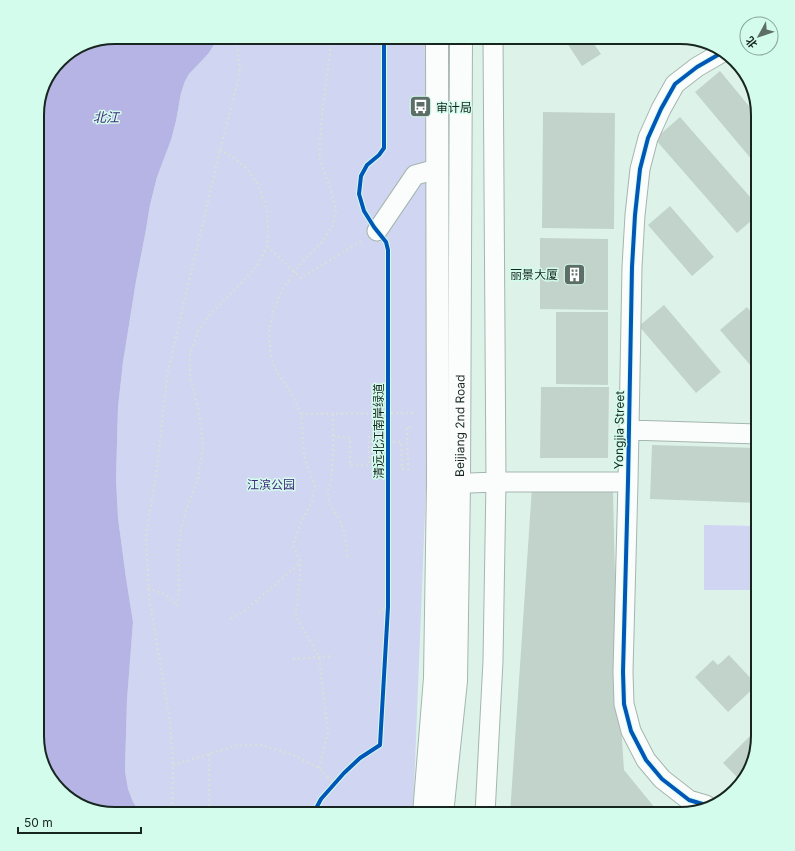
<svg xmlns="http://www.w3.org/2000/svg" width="795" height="851" font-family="Inter,'Noto Sans SC',sans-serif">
  <rect width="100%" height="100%" fill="#ddf3ea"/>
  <path fill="#d0d5f1" d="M219,37H426V487L413,814H141L133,802L128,789L125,771L127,700L133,622L126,578L118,518L116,479L118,407L123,362L136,281L145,235L150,205L157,177L171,140L176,121L181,93L185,81L189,74L208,54Z
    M704,525L758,526V590H704Z"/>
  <path fill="#b6b4e4" d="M115,37H219L208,54L189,74L185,81L181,93L176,121L171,140L157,177L150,205L145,235L136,281L123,362L118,407L116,479L118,518L126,578L133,622L127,700L125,771L128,789L133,802L141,814H114L80,806L53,784L37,737V109L45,80L63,56Z"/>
  <path fill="#c2d3cc" d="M529,37H589L601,54L582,66L565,40L529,39Z
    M720,71L758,117V167L695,92Z
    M543,112L615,113L614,229L542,228Z
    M680,117L758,206V215L737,233L655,139Z
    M670,206L714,257L692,276L648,225Z
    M540,238L608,239V310L540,309Z
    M664,305L721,372L696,393L639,326Z
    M747,307L758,321V374L720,330Z
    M556,312H608V385L556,384Z
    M541,387H609L608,458H540Z
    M652,445L758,448V503L650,499Z
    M532,487L613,490L617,663L624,770L660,814H510Z
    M729,655L757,685L728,712L695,677L713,660L718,665Z
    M756,730L758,732V737L750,771L741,781L723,763Z"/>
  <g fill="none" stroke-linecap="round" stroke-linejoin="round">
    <defs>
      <path id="minor" d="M377,231L415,175L437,169
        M629,430L758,434
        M443,484L496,482H628
        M706,805L689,800L662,779L646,760L631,731L624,704L623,672L628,482L632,267L635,215L640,169L648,138L661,109L675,84L697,67L723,52
        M485,814L493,661L496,482L493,37"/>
      <g id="major">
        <path d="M424,814L435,678L438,483L437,37"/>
        <path id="s1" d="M442,814L456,681L459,484L461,37"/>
      </g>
    </defs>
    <use href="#minor" stroke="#a5b5af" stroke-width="21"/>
    <use href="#major" stroke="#a5b5af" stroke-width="24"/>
    <path stroke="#d8dfdc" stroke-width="2.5" stroke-dasharray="2 3" stroke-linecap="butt" d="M300,38V37
      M267,246L301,278L363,240
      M301,414L414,413
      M333,414C333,432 334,451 332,470C332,479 328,488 328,497C329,506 335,512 339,519C345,532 347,544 347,558
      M333,436L350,438V465H369V436H388
      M388,442H401L402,469H408L407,427H414
      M148,588L166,595L177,606
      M177,606L179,592L178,549L181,530L185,514L198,478L203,445L198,407L190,377V355L198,331L209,316L244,280L259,263L267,246L268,231L267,211L262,195L256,181L245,167L232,156L220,150
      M378,612L388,607
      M231,619L248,608L301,562
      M293,659L333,656
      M173,765L239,745H261L291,754L319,768L335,784
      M319,768L328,732L319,657L296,616L301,562L293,545L301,523L312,501L315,486L304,457L301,414L288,387L277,373L271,357L269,333L273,312L283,288L303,261L322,242L333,225L336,210L332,193L319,157L322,114L332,37
      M209,811V753
      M172,814L173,765L170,722L149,597L146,534L156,474L168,371L220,150L240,73L236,37"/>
    <use href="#minor" stroke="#fafdfc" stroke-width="19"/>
    <use href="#major" stroke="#fafdfc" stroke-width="22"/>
    <defs>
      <path id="cycleway" d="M706,805L689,800L662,779L646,760L631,731L624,704L623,672L628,482L632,267L635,215L640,169L648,138L661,109L675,84L697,67L723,52
        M313,814L321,799L344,773L360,758L380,745L388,607V250L386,242L374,227L364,211L359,194L361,176L367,165L379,155L384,148V37"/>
    </defs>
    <use href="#cycleway" stroke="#d4fcec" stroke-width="6"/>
    <use href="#cycleway" stroke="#0057b8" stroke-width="4"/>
  </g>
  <defs>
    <symbol id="bus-square" viewBox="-11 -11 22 22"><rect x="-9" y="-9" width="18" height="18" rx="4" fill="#5c6e67" stroke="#d4fcec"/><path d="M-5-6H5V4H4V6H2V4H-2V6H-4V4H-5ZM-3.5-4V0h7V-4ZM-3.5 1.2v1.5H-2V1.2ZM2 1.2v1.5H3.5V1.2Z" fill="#fff"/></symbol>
    <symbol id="building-square" viewBox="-11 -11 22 22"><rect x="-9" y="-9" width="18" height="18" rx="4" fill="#5c6e67" stroke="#d4fcec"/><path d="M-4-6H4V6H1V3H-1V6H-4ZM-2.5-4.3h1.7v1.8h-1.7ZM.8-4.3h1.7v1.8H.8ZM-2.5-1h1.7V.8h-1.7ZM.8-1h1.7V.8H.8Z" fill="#fff"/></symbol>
  </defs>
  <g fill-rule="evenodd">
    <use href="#bus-square" x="408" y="94" width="25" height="25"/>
    <use href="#building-square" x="562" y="262" width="25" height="25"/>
  </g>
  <g text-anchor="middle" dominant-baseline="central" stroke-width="3" stroke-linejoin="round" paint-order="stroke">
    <g font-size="12" fill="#172620" stroke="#d4fcec" text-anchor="start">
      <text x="436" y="107">审计局</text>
      <text x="558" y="274" text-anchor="end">丽景大厦</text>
    </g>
    <g font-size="12" fill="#172620" stroke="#d4fcec">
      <text stroke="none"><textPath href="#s1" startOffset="389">Beijiang 2nd Road</textPath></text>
      <text transform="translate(619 430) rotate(-89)">Yongjia Street</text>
      <text transform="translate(378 431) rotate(-90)">清远北江南岸绿道</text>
    </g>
    <g font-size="12" fill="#422a7d" stroke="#d4fcec">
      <text x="271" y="484">江滨公园</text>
    </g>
    <g font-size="13" font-style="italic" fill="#3f277a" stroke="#d4fcec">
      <text x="106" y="117">北江</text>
    </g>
  </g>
  <path d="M0 0H795V851H0ZM115 44H680A71 71 0 0 1 751 115V736A71 71 0 0 1 680 807H115A71 71 0 0 1 44 736V115A71 71 0 0 1 115 44Z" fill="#d4fcec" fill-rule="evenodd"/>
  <path fill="none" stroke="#172620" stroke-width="2" d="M115 44H680A71 71 0 0 1 751 115V736A71 71 0 0 1 680 807H115A71 71 0 0 1 44 736V115A71 71 0 0 1 115 44Z"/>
  <g transform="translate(759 36) rotate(230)"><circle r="19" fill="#d4fcec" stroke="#88a69a"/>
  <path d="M0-3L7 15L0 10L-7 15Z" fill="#5c6e67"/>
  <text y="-6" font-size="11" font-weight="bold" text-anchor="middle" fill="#172620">北</text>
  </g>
  <path d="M18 827v6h123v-6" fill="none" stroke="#172620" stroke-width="2"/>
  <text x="24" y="827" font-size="12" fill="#172620" stroke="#d4fcec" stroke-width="3" paint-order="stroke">50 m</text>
</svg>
